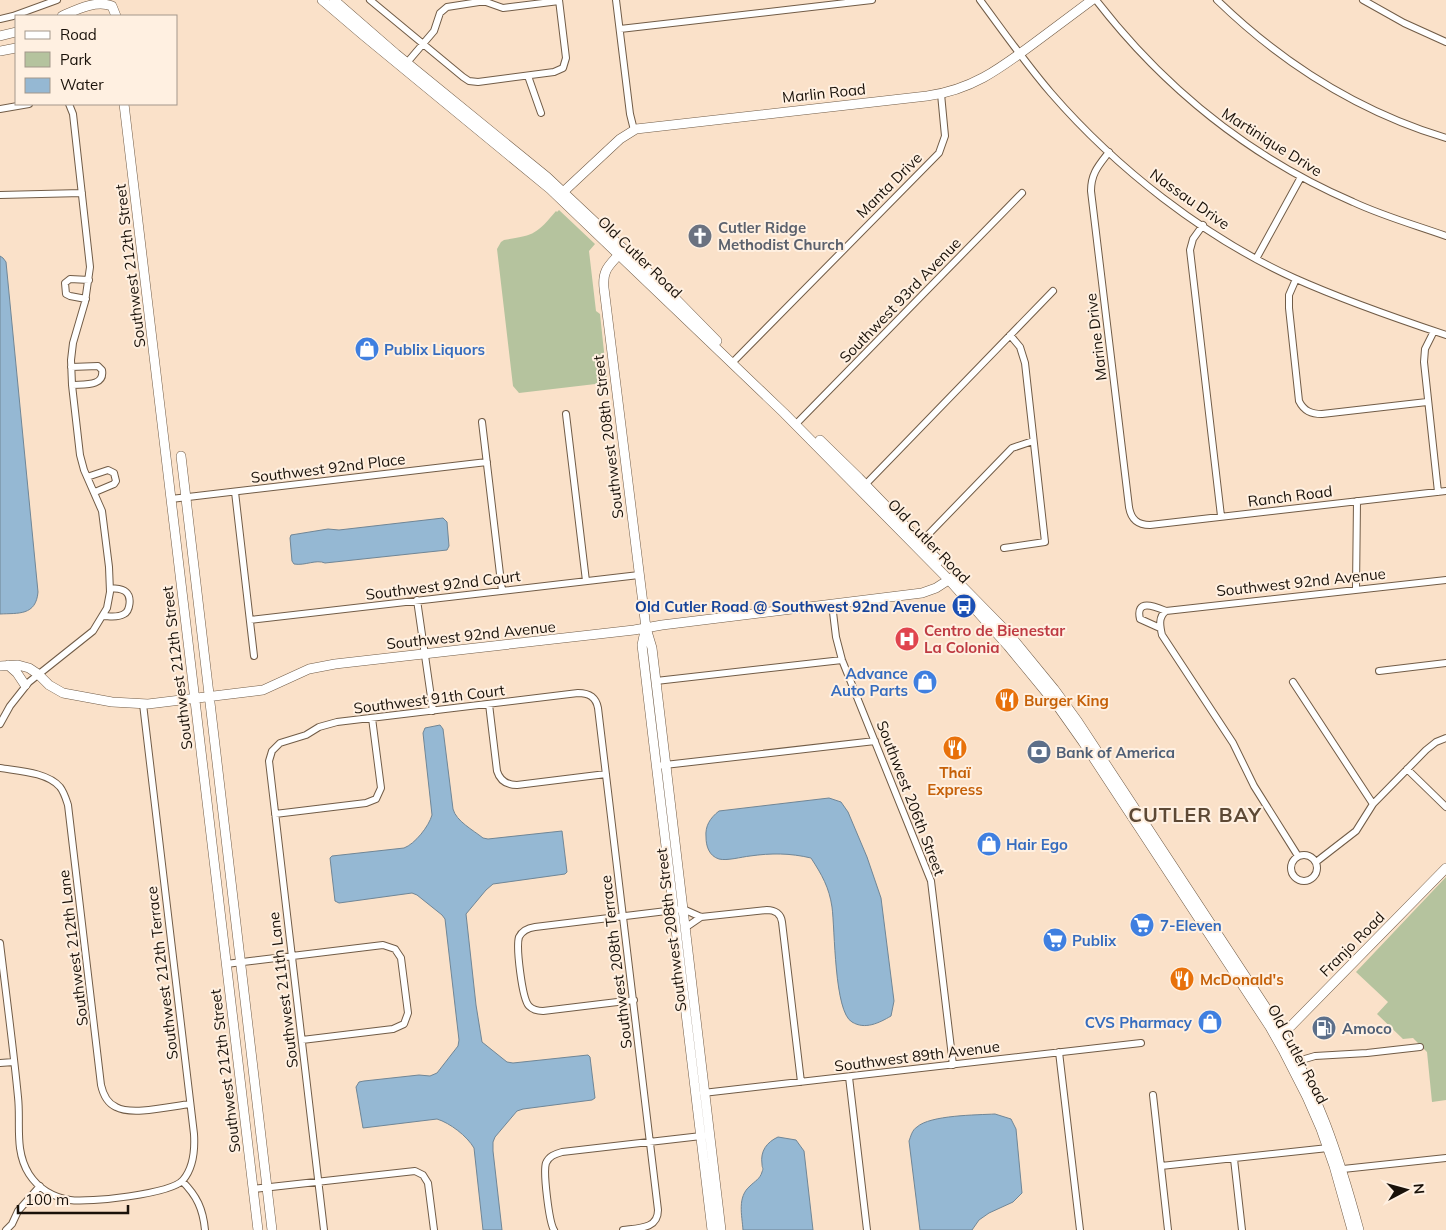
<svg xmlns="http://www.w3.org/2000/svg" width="1446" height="1230" font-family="Mulish,sans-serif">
  <rect width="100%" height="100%" fill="#fae1c9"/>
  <path fill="#b5c39e" d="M559,210L595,244L589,251L596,311L600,314L607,380L604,383L519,393L513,386L497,249L501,242L504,240C534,235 536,235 556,211L557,212Z
    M1446,877V1100L1432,1102L1427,1052L1413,1038L1403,1039L1377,1014L1388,1002L1356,972Z"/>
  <path fill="#95b8d3" stroke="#708696" d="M0,256L3,258L6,262L38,592C36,616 18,613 0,614Z
    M443,518L447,522L449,546L447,550L325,563C316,559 305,566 294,564L292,561L290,538L291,535L328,529L339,530Z
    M440,725L443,729L453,809C456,821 473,830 483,838L488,839L562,831L567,872L565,874L493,884L486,890L466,914L476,1005L482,1042L507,1062L513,1063L588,1055L590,1057L595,1098L592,1100L523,1109L517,1111L495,1137L493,1142V1151L502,1230H483L474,1148C467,1136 450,1123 437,1119L363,1128L356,1087L359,1082L364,1081L419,1075L430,1076L437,1073L458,1046L459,1040L445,919L442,915L417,895L412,893L339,903L335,901L330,858L332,856L404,848C415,844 429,826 432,815L423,733L425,728Z
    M829,798L841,802L848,812L867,857L881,898L894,1001L891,1016C879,1023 865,1030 852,1022C834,1012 835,929 832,907C829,887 822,875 811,858C790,853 771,853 750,856C741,857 727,861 719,859C709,856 706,846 706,837C705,826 710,818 719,811Z
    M995,1114L1011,1119L1016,1129L1022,1193L1013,1202L989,1213L979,1220L972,1230H920L909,1141C911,1136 912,1130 917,1127C930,1115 977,1115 995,1114Z
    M778,1137L796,1140L804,1151L813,1230H743C742,1215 737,1197 750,1186C755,1181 760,1179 762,1172C764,1167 762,1169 762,1164C760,1151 767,1142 778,1137Z"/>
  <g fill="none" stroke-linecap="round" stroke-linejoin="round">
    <defs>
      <path id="street" d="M370,0L463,77L469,81L478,82L554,72L563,68L566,58L559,0
        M616,0L630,114L634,130
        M980,0C1003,31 1026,64 1051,93C1116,168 1204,237 1294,278C1343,300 1395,318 1446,335
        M1096,0C1164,88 1251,158 1353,202C1383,216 1415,225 1446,236
        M1217,0C1282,63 1360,112 1446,138
        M1363,0L1404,23L1446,42
        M0,19L13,16L57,0
        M620,29L872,0
        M405,65L434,31L440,13L447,7L479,2H486L503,8L559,1
        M528,76L541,113
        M0,109L29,104
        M1109,152C1099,165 1091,173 1091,191L1129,507C1131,519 1137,525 1150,525L1446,491
        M0,195L82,193
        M1203,225L1193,239L1190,250L1221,516
        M1256,259L1301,177
        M1296,279L1289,295V308L1299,401C1304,411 1311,414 1322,414L1427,402
        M86,299L70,296L66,294L65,283L70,279L89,280
        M1434,331L1425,349L1424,362L1438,492
        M732,363L939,153L945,136L941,94
        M71,367L98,366L102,370C105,387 83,384 72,385
        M566,414L586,581
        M482,422L502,591
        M796,424L1022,193
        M87,477L108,470L114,473L116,481L114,484L95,492
        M863,487L1053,291
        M235,492L254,656
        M171,499L487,462
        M921,542L1012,448L1033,441
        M1004,548L1045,542L1025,363L1020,347L1010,335
        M1356,589L1357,501
        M417,600L433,711
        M832,604L836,637L842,660L931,881L953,1065
        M103,616C109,616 118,618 124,614C130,611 132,597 126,592C122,588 115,589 110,588
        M250,620L639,575
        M1160,628L1140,619C1135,598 1156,607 1166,611
        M1379,671L1446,663
        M656,681L842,660
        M1293,682L1373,804
        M489,704L497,771C500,781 507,785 517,785L606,774
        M0,724L10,706L29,682L93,631L107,608L110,592L109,567L102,511L84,470L80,455L72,385L71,360L73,343L85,302L90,267L73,114L69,104
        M656,766L875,741
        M0,768C18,771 47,772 60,787C64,792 66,799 68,805L101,1085C103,1094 107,1103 116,1107C132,1116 172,1106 190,1104
        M1407,769L1446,807
        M275,814L366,803L376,799L381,788L372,718
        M1291 868a13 13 0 1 1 26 0a13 13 0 1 1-26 0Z
        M1298,856L1254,786L1233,743L1162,635C1160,626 1158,617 1166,611L1446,580
        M1316,862L1356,831L1373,804L1426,750L1436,742L1446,738
        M685,928L701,917
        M0,943C6,994 13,1045 18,1097C21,1123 14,1150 29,1174C38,1188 53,1197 70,1200C88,1203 171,1194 183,1180C194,1167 195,1150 194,1134L143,704
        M226,964L383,945L395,949L401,958L408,1013L404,1024L393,1029L302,1040
        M634,1000L543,1011C538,1011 533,1010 529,1006C522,999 516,947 519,937C522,931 528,928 535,927L683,909L701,917L767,910C775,910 781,914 782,922L801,1082
        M1059,1052L1080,1230
        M1298,1061L1315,1056L1367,1053L1420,1047
        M0,1063L14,1062
        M849,1077L867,1230
        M703,1093L1141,1043
        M1153,1095L1168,1230
        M1234,1159L1242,1230
        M1161,1166L1328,1148
        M1343,1169L1446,1158
        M182,1181C197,1196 203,1209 205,1230
        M253,1189L415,1171L423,1175L428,1183L434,1230
        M6,1230L12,1224L18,1211L40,1186
        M324,1230L269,761L272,751L280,743L306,735L319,727L337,722L578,693C589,693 596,697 598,708L658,1210C658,1229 639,1228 623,1230
        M554,1230C549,1222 543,1172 546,1163C549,1156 555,1154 562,1152L710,1135"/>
      <path id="secondary" d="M322,0L363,35L550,189L784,413L949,580L1008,646L1059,708L1083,742L1270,1027L1283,1050L1307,1097L1321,1129L1334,1166L1352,1230
        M334,0L396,54L547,177L662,285L717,341
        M62,16C78,9 96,0 112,6L116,16
        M0,36L16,32
        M0,51L16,48
        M124,104L258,1230
        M560,195L620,139L636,129L927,96C971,90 998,70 1033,44C1053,29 1072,15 1092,0
        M621,252C610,265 602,269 604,288L646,628L652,648L721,1230
        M820,440L859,478L939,561
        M181,456L272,1230
        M954,578L1009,634L1054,689L1078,722L1276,1023C1317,1089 1339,1156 1359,1230
        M645,631L642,645L648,696L712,1230
        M8,665L17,673L25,685
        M0,666L18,665L29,668L38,674L49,685L63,693L112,702L148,704L263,690L309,669L335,664L634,630L662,625L922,593L936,588L953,577
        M1278,1035L1291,1026L1446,868"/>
    </defs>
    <use href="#street" stroke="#715c47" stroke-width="8"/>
    <use href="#secondary" stroke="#715c47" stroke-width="10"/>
    <use href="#street" stroke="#fff" stroke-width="6"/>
    <use href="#secondary" stroke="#fff" stroke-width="9"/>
  </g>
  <defs>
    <symbol id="church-disc" viewBox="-11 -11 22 22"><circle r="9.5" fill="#6b7280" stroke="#fff0e1"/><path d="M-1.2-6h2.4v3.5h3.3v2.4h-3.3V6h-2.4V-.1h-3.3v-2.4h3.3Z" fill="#fff"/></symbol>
    <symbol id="shop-disc" viewBox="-11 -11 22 22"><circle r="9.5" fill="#3f7fe0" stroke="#fff0e1"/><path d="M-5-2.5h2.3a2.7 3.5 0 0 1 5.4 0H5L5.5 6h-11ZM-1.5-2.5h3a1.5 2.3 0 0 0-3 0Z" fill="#fff"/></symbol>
    <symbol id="bus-disc" viewBox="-11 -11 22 22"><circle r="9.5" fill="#1a4fb4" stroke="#fff0e1"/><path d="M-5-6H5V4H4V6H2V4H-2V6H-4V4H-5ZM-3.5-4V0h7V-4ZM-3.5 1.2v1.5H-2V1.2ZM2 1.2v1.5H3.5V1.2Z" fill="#fff"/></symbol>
    <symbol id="hospital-disc" viewBox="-11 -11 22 22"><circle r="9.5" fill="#e0444e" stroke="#fff0e1"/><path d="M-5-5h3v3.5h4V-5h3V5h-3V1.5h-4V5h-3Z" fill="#fff"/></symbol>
    <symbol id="restaurant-disc" viewBox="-11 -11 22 22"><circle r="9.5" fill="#e8710a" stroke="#fff0e1"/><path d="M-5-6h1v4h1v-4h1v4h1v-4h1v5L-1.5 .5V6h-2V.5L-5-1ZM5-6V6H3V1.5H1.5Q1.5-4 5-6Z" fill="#fff"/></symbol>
    <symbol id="bank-disc" viewBox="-11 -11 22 22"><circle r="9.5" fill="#5c6f8a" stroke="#fff0e1"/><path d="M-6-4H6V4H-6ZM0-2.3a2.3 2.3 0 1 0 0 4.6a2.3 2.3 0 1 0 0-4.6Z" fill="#fff"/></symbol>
    <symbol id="supermarket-disc" viewBox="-11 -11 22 22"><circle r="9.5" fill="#3f7fe0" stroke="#fff0e1"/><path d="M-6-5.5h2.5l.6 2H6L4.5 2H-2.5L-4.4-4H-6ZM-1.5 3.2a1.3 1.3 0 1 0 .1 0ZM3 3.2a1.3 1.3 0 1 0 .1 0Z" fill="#fff"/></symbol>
    <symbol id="fuel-disc" viewBox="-11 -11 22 22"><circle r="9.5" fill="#5c6f8a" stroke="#fff0e1"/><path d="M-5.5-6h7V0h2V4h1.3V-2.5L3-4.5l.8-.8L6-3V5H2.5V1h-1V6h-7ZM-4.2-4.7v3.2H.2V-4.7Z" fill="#fff"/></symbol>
  </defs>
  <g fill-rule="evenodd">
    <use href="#church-disc" x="686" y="222" width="28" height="28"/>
    <use href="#shop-disc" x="353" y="335" width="28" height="28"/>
    <use href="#bus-disc" x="950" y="592" width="28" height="28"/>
    <use href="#hospital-disc" x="893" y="625" width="28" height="28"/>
    <use href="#shop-disc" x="911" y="668" width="28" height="28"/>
    <use href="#restaurant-disc" x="993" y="686" width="28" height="28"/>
    <use href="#restaurant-disc" x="941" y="734" width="28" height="28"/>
    <use href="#bank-disc" x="1025" y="738" width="28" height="28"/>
    <use href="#shop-disc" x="975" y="830" width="28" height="28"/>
    <use href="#supermarket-disc" x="1128" y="911" width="28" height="28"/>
    <use href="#supermarket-disc" x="1041" y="926" width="28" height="28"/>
    <use href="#restaurant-disc" x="1168" y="965" width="28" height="28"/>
    <use href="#shop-disc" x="1196" y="1008" width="28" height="28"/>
    <use href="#fuel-disc" x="1310" y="1014" width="28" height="28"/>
  </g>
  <g text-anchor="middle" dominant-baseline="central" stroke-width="4" stroke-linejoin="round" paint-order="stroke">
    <g font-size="15" fill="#191109" stroke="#fff0e1">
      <text transform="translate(824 93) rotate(-6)">Marlin Road</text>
      <text transform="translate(1272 142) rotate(32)">Martinique Drive</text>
      <text transform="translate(889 185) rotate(-45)">Manta Drive</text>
      <text transform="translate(1190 199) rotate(35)">Nassau Drive</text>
      <text transform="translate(640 257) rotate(44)">Old Cutler Road</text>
      <text transform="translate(130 266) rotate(-97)">Southwest 212th Street</text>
      <text transform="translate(900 300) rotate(-46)">Southwest 93rd Avenue</text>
      <text transform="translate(1096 337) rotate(-97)">Marine Drive</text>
      <text transform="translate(608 437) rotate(-97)">Southwest 208th Street</text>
      <text transform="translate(328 468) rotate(-7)">Southwest 92nd Place</text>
      <text transform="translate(1290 496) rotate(-7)">Ranch Road</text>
      <text transform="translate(929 541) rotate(46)">Old Cutler Road</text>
      <text transform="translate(1301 582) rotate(-6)">Southwest 92nd Avenue</text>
      <text transform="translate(443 585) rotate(-7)">Southwest 92nd Court</text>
      <text transform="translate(471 635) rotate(-6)">Southwest 92nd Avenue</text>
      <text transform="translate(177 668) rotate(-97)">Southwest 212th Street</text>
      <text transform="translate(429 699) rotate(-7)">Southwest 91th Court</text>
      <text transform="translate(911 798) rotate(69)">Southwest 206th Street</text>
      <text transform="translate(671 930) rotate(-97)">Southwest 208th Street</text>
      <text transform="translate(1352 944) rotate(-45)">Franjo Road</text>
      <text transform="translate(73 948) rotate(-97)">Southwest 212th Lane</text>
      <text transform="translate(616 962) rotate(-97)">Southwest 208th Terrace</text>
      <text transform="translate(162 973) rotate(-97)">Southwest 212th Terrace</text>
      <text transform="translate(283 990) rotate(-97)">Southwest 211th Lane</text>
      <text transform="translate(1298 1054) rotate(62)">Old Cutler Road</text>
      <text transform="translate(917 1056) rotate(-7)">Southwest 89th Avenue</text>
      <text transform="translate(225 1071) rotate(-97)">Southwest 212th Street</text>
    </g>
    <g font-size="15" font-weight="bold" fill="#5b616d" stroke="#fff0e1" text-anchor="start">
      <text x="718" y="227">Cutler Ridge<tspan x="718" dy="17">Methodist Church</tspan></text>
    </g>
    <g font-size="15" font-weight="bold" fill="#366cbe" stroke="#fff0e1" text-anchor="start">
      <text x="384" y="349">Publix Liquors</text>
      <text x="908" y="673" text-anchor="end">Advance<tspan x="908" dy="17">Auto Parts</tspan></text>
      <text x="1006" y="844">Hair Ego</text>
      <text x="1160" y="925">7-Eleven</text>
      <text x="1072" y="940">Publix</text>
      <text x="1192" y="1022" text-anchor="end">CVS Pharmacy</text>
    </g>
    <g font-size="15" font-weight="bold" fill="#164399" stroke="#fff0e1" text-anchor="end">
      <text x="946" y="606">Old Cutler Road @ Southwest 92nd Avenue</text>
    </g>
    <g font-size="15" font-weight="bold" fill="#be3a42" stroke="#fff0e1" text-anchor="start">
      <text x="924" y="630">Centro de Bienestar<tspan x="924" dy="17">La Colonia</tspan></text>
    </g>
    <g font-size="15" font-weight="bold" fill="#c56008" stroke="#fff0e1" text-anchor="start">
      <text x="1024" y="700">Burger King</text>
      <text x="955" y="772" text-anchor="middle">Thaï<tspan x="955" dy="17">Express</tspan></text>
      <text x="1200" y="979">McDonald's</text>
    </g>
    <g font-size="15" font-weight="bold" fill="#4e5e75" stroke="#fff0e1" text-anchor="start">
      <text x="1056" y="752">Bank of America</text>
      <text x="1342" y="1028">Amoco</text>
    </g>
    <g font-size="20" font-weight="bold" letter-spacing="1" fill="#5d4935" stroke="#fff0e1">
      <text x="1195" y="814">CUTLER BAY</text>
    </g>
  </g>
  <rect x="15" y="15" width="162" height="90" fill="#fff0e1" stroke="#a3978b"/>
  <rect x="25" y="31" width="25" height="8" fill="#ffffff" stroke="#a3978b"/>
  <text x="60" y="40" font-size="15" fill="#191109">Road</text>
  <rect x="25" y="52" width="25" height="15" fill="#b5c39e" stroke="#a3978b"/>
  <text x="60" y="65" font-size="15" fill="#191109">Park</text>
  <rect x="25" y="78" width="25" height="15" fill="#95b8d3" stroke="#a3978b"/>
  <text x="60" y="90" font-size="15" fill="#191109">Water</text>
  <g transform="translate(1406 1190) rotate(84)" stroke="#fff0e1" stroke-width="4" paint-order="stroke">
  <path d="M0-4L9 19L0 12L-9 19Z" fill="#191109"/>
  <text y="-8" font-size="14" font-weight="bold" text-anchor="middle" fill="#191109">N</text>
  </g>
  <path d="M18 1205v8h110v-8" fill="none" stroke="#191109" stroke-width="2.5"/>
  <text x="25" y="1205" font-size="15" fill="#191109" stroke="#fff0e1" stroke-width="4" paint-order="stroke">100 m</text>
</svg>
